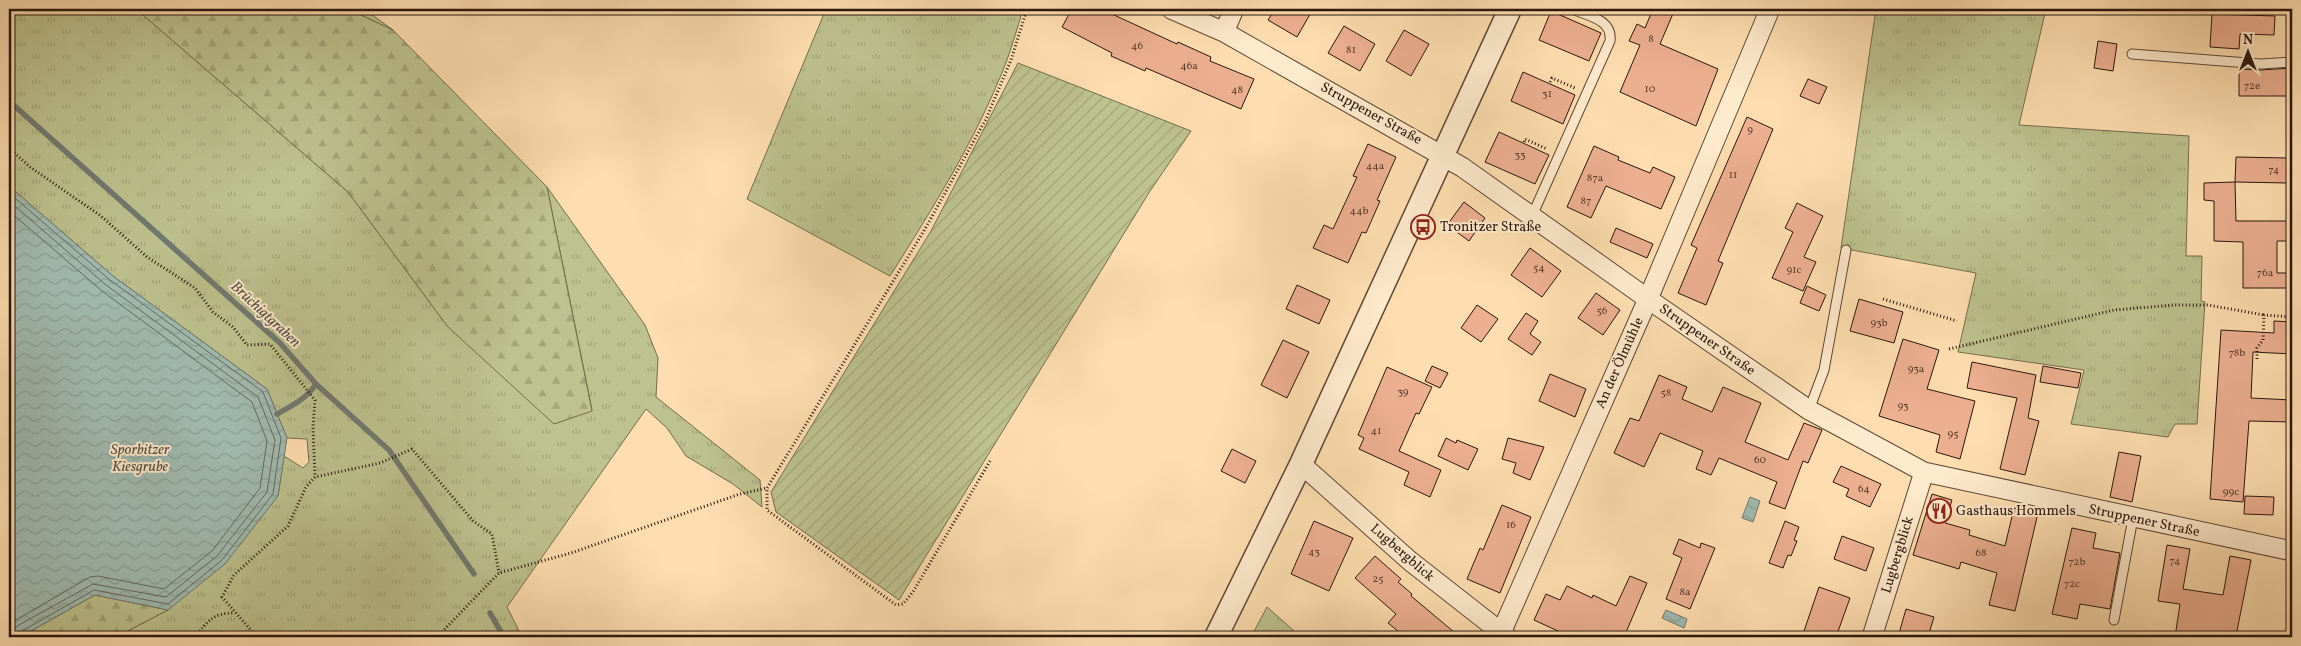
<svg xmlns="http://www.w3.org/2000/svg" width="2301" height="646" font-family="Vollkorn,serif">
  <defs>
    <pattern id="grass-tufts" width="24" height="20" patternUnits="userSpaceOnUse" patternTransform="scale(1.25)"><rect width="24" height="20" fill="#bdc28e"/><path d="M3 7l-1-3M5 7V3M7 7l1-3M15 17l-1-3M17 17v-4M19 17l1-3" fill="none" stroke="#a3a679"/></pattern>
    <pattern id="forest-firs" width="22" height="20" patternUnits="userSpaceOnUse" patternTransform="scale(1.25)"><rect width="22" height="20" fill="#bdc28e"/><path d="M5 1l3.5 6h-7zM16 11l3.5 6h-7z" fill="#a3a679"/></pattern>
    <pattern id="garden-furrows" width="10" height="10" patternUnits="userSpaceOnUse" patternTransform="scale(1.25)"><rect width="10" height="10" fill="#bdc28e"/><path d="M-1 1l2-2M0 10L10 0M9 11l2-2" fill="none" stroke="#a3a679"/></pattern>
    <pattern id="water-waves" width="16" height="10" patternUnits="userSpaceOnUse" patternTransform="scale(1.25)"><rect width="16" height="10" fill="#a0bbb1"/><path d="M0 5q4-4 8 0t8 0" fill="none" stroke="#8aa097"/></pattern>
  </defs>
  <rect width="100%" height="100%" fill="#fedeb0"/>
  <filter id="stains"><feTurbulence type="fractalNoise" baseFrequency=".004" numOctaves="4"/><feColorMatrix values="0 0 0 0 .2 0 0 0 0 .09 0 0 0 0 .02 0 0 0 .5 -.17"/></filter>
  <radialGradient id="worn" r=".72"><stop offset=".6" stop-color="#630" stop-opacity="0"/><stop offset="1" stop-color="#630" stop-opacity=".3"/></radialGradient>
  <path fill="url(#grass-tufts)" stroke="#746c4e" d="M9,9H136L348,192L448,327L592,410L547,187L645,325L658,358L656,397L760,480L762,507L733,484L686,456L667,428L646,409L507,607L522,637H116L168,610L278,496L284,456L303,468L309,462L307,439L287,438L267,389L113,276L9,186Z
    M348,9H364L393,30Z
    M826,9H1023C1018,26 1013,43 1007,60C978,136 933,208 890,276L747,199Z
    M1876,9H2046L2019,125L2189,136L2186,256H2202L2201,301L2205,302L2197,424H2175L2168,437L2071,424L2084,370L1958,352L1976,273L1841,248Z
    M1267,607L1301,637H1251Z"/>
  <path fill="url(#forest-firs)" stroke="#746c4e" d="M136,9H348L393,30L547,187L592,411L554,424L448,327L348,192Z
    M95,595L168,610L116,637H20Z"/>
  <path fill="url(#garden-furrows)" stroke="#746c4e" d="M1018,63L1191,131L1150,191L899,600L776,512L771,492L931,231Z"/>
  <path fill="url(#water-waves)" stroke="#717970" d="M9,186L113,276L267,389L287,438L278,496L225,564L168,610L95,595L20,637H9Z
    M1750,497L1760,501L1753,522L1742,518Z
    M1666,610L1687,619L1684,628L1662,618Z"/>
  <g fill="none" stroke-linecap="round" stroke-linejoin="round">
    <path stroke="#666860" stroke-width="1" d="M9,193L110,280L263,392L281,438L273,494L222,560L168,604L94,590L22,631L19,637
      M9,201L106,285L258,397L275,440L267,492L217,556L166,597L93,584L17,626L13,631L12,637
      M9,211L102,291L252,402L267,441L260,488L212,551L164,589L98,576L90,577L9,624"/>
    <path stroke="#717970" stroke-width="5.5" d="M9,101L280,343L316,384L389,450L474,574
      M277,414C293,405 306,399 316,384
      M490,613L504,637"/>
  </g>
  <path fill="#ecaf90" stroke="#2b160e" d="M1072,9H1101L1177,44L1178,42L1211,57L1210,61L1254,79L1241,109L1146,68L1145,71L1111,56L1112,53L1062,27Z
    M1275,9H1313L1297,37L1268,20Z
    M1653,9H1675L1660,44L1718,69L1696,126L1620,92L1640,45L1629,41L1637,24L1645,28Z
    M1551,11L1601,33L1589,61L1539,40Z
    M2212,14L2275,16L2274,35L2240,34L2239,49L2210,47Z
    M1344,26L1375,44L1360,71L1328,53Z
    M1404,30L1429,44L1411,76L1386,61Z
    M2098,41L2117,44L2113,71L2094,68Z
    M2292,68V96H2239V69L2261,70Z
    M1523,72L1575,95L1563,124L1511,101Z
    M1808,79L1827,87L1819,104L1800,96Z
    M1747,117L1773,129L1718,261L1723,263L1706,305L1678,293L1697,248L1691,245Z
    M1499,132L1549,155L1535,184L1485,162Z
    M1368,144L1396,157L1377,200L1380,201L1366,233L1362,232L1348,263L1313,248L1324,225L1333,229L1357,177L1353,176Z
    M1594,146L1619,157L1618,160L1650,173L1653,167L1675,177L1661,209L1606,186L1591,218L1567,207Z
    M2236,157L2288,158V183L2235,182Z
    M2235,182L2236,221H2287L2288,241H2277V273H2292V288H2243V242L2214,241V201L2204,200V183Z
    M1464,202L1485,218L1469,241L1447,225Z
    M1797,203L1823,216L1804,257L1816,262L1803,291L1772,278L1793,232L1785,228Z
    M1616,228L1653,244L1647,258L1610,242Z
    M1530,248L1561,271L1542,297L1511,275Z
    M1297,285L1330,300L1319,324L1286,309Z
    M1807,286L1826,295L1819,311L1800,303Z
    M1596,293L1620,310L1603,335L1578,318Z
    M1859,299L1903,312L1894,343L1850,331Z
    M1477,305L1498,319L1481,342L1461,328Z
    M1526,313L1538,321L1530,334L1541,342L1532,355L1508,339Z
    M2274,321L2292,322V354L2253,352L2251,398L2292,400V422L2249,421L2243,502L2210,499L2221,330L2274,333Z
    M1903,339L1939,350L1927,389L1975,401L1960,459L1936,452L1940,435L1879,416Z
    M1283,340L1309,352L1287,398L1261,385Z
    M1972,362L2036,375L2028,418L2039,421L2025,475L2000,469L2017,398L1967,388Z
    M1432,366L1448,373L1440,388L1425,381Z
    M2043,366L2081,373L2078,388L2040,382Z
    M1387,367L1432,387L1419,414L1416,413L1399,451L1441,470L1430,497L1404,485L1409,472L1359,449L1364,438L1358,435Z
    M1550,374L1586,389L1575,417L1539,401Z
    M1659,375L1687,387L1682,399L1712,412L1723,387L1761,403L1745,442L1788,460L1804,423L1822,430L1808,463L1803,461L1785,509L1769,503L1777,482L1719,458L1711,475L1696,469L1703,451L1660,433L1644,467L1614,453L1630,418L1639,421Z
    M1446,438L1456,443L1457,440L1478,449L1468,470L1438,456Z
    M1508,438L1544,447L1530,480L1513,473L1516,463L1502,459Z
    M1232,449L1256,461L1245,483L1221,471Z
    M2119,452L2141,456L2132,502L2110,497Z
    M1841,466L1881,484L1870,507L1846,496L1849,489L1833,482Z
    M1932,494L1952,500L1945,523L1970,530L1969,535L2005,546L2014,508L2038,513L2015,611L1989,605L1997,573L1961,562L1959,569L1913,555Z
    M2245,496L2274,497L2273,515L2244,514Z
    M1502,505L1531,517L1500,593L1467,579L1480,548L1483,550Z
    M1314,521L1353,538L1329,591L1291,574Z
    M1785,521L1799,527L1794,540L1797,541L1791,556L1788,555L1783,568L1769,563Z
    M2072,528L2096,533L2093,548L2120,553L2110,609L2080,604L2077,619L2052,614Z
    M1842,536L1874,548L1866,571L1834,559Z
    M1679,539L1700,548L1701,543L1715,548L1690,609L1666,599L1682,558L1673,554Z
    M2167,545L2190,549L2183,589L2223,595L2230,556L2251,560L2236,636L2227,635L2226,637H2175L2180,604L2158,601Z
    M1375,556L1401,579L1398,582L1412,594L1411,596L1460,637H1405L1388,623L1396,614L1355,578Z
    M1630,576L1647,583L1624,637H1571L1534,620L1546,594L1560,600L1567,586L1592,598L1593,595L1616,606Z
    M1819,587L1850,598L1836,637H1802Z
    M1906,609L1934,617L1928,637H1898Z"/>
  <g fill="none" stroke-linecap="round" stroke-linejoin="round">
    <defs>
      <path id="service" d="M2132,54L2261,64L2292,62
        M1532,216L1610,41C1613,20 1589,16 1572,9
        M1809,410L1824,370L1846,250
        M2114,620L2133,518"/>
      <path id="minor" d="M1171,9L1224,32L1462,167L1648,299L1809,410L1924,472L2292,551
        M1224,32L1234,9
        M1301,464L1410,561L1507,637
        M1501,633L1648,299L1770,9
        M1872,637L1924,472"/>
      <path id="tertiary" d="M1216,637L1301,464L1510,9"/>
    </defs>
    <use href="#service" stroke="#604836" stroke-width="11"/>
    <use href="#minor" stroke="#604836" stroke-width="21"/>
    <use href="#tertiary" stroke="#604836" stroke-width="25"/>
    <path stroke="#2b160e" stroke-width="3" stroke-dasharray="1 2.5" stroke-linecap="butt" d="M1550,82L1552,78L1575,88
      M1524,142L1525,139L1547,149
      M9,148L30,167L101,216L147,257L195,288L213,312L233,327L247,345L270,344L315,400L313,427L315,477
      M1883,299L1957,321
      M1949,349L2114,310L2174,305H2208L2264,315
      M2257,359V348L2263,340L2264,315L2292,317
      M990,461L913,592L903,604L896,605L767,510V488L925,229L986,119L1011,60L1027,9
      M195,637C208,621 213,613 234,613
      M257,637L222,597L234,575L288,526L306,487L315,477L380,463L412,449L473,521L492,534L499,573
      M437,637L499,573L571,553L740,494L767,488"/>
    <use href="#service" stroke="#feeacc" stroke-width="9"/>
    <use href="#minor" stroke="#feeacc" stroke-width="19"/>
    <use href="#tertiary" stroke="#feeacc" stroke-width="22"/>
  </g>
  <defs>
    <symbol id="bus-ring" viewBox="-11 -11 22 22"><circle r="9.5" fill="#feeacc" stroke="#8f2418" stroke-width="1.5"/><path d="M-5-6H5V4H4V6H2V4H-2V6H-4V4H-5ZM-3.5-4V0h7V-4ZM-3.5 1.2v1.5H-2V1.2ZM2 1.2v1.5H3.5V1.2Z" fill="#8f2418"/></symbol>
    <symbol id="restaurant-ring" viewBox="-11 -11 22 22"><circle r="9.5" fill="#feeacc" stroke="#8f2418" stroke-width="1.5"/><path d="M-5-6h1v4h1v-4h1v4h1v-4h1v5L-1.5 .5V6h-2V.5L-5-1ZM5-6V6H3V1.5H1.5Q1.5-4 5-6Z" fill="#8f2418"/></symbol>
  </defs>
  <g fill-rule="evenodd">
    <use href="#bus-ring" x="1409" y="213" width="28" height="28"/>
    <use href="#restaurant-ring" x="1925" y="497" width="28" height="28"/>
  </g>
  <g text-anchor="middle" dominant-baseline="central" stroke-width="4" stroke-linejoin="round" paint-order="stroke">
    <g font-size="11" fill="#5b3c2e">
      <text x="1651" y="39">8</text>
      <text x="1137" y="46">46</text>
      <text x="1351" y="50">81</text>
      <text x="1189" y="66">46a</text>
      <text x="2252" y="86">72e</text>
      <text x="1650" y="89">10</text>
      <text x="1237" y="90">48</text>
      <text x="1547" y="94">31</text>
      <text x="1750" y="130">9</text>
      <text x="1520" y="155">33</text>
      <text x="1375" y="166">44a</text>
      <text x="2274" y="170">74</text>
      <text x="1733" y="175">11</text>
      <text x="1595" y="178">87a</text>
      <text x="1586" y="201">87</text>
      <text x="1359" y="211">44b</text>
      <text x="1539" y="268">54</text>
      <text x="1794" y="270">91c</text>
      <text x="2265" y="273">76a</text>
      <text x="1602" y="311">56</text>
      <text x="1879" y="323">93b</text>
      <text x="2237" y="353">78b</text>
      <text x="1916" y="369">93a</text>
      <text x="1403" y="392">39</text>
      <text x="1666" y="393">58</text>
      <text x="1903" y="406">93</text>
      <text x="1376" y="431">41</text>
      <text x="1953" y="434">95</text>
      <text x="1760" y="460">60</text>
      <text x="1864" y="489">64</text>
      <text x="2231" y="492">99c</text>
      <text x="1511" y="525">16</text>
      <text x="1314" y="552">43</text>
      <text x="1981" y="553">68</text>
      <text x="2175" y="561">74</text>
      <text x="2077" y="562">72b</text>
      <text x="1378" y="579">25</text>
      <text x="2072" y="584">72c</text>
      <text x="1685" y="592">8a</text>
    </g>
    <g font-size="14" fill="#2b160e" stroke="#feeacc">
      <text transform="translate(1371 114) rotate(29)">Struppener Straße</text>
      <text transform="translate(1707 340) rotate(35)">Struppener Straße</text>
      <text transform="translate(1620 363) rotate(-66)">An der Ölmühle</text>
      <text transform="translate(2144 521) rotate(12)">Struppener Straße</text>
      <text transform="translate(1402 553) rotate(41)">Lugbergblick</text>
      <text transform="translate(1898 555) rotate(-73)">Lugbergblick</text>
    </g>
    <g font-size="14" fill="#2b160e" stroke="#feeacc" text-anchor="start">
      <text x="1440" y="227">Tronitzer Straße</text>
      <text x="1956" y="511">Gasthaus Hommels</text>
    </g>
    <g font-size="15" font-style="italic" fill="#545047" stroke="#feeacc">
      <text transform="translate(265 315) rotate(43)">Brüchigtgraben</text>
      <text x="140" y="450">Sporbitzer<tspan x="140" dy="17">Kiesgrube</tspan></text>
    </g>
  </g>
  <rect width="2301" height="646" fill="none" stroke="#fedeb0" stroke-width="30"/>
  <rect x="10" y="10" width="2281" height="626" fill="none" stroke="#2b160e" stroke-width="2.5"/>
  <rect x="15" y="15" width="2271" height="616" fill="none" stroke="#2b160e"/>
  <g transform="translate(2248 52)" stroke="#feeacc" stroke-width="4" paint-order="stroke">
  <path d="M0-4L9 19L0 12L-9 19Z" fill="#2b160e"/>
  <text y="-8" font-size="14" font-weight="bold" text-anchor="middle" fill="#2b160e">N</text>
  </g>
  <rect width="100%" height="100%" filter="url(#stains)"/>
  <rect width="100%" height="100%" fill="url(#worn)"/>
</svg>
